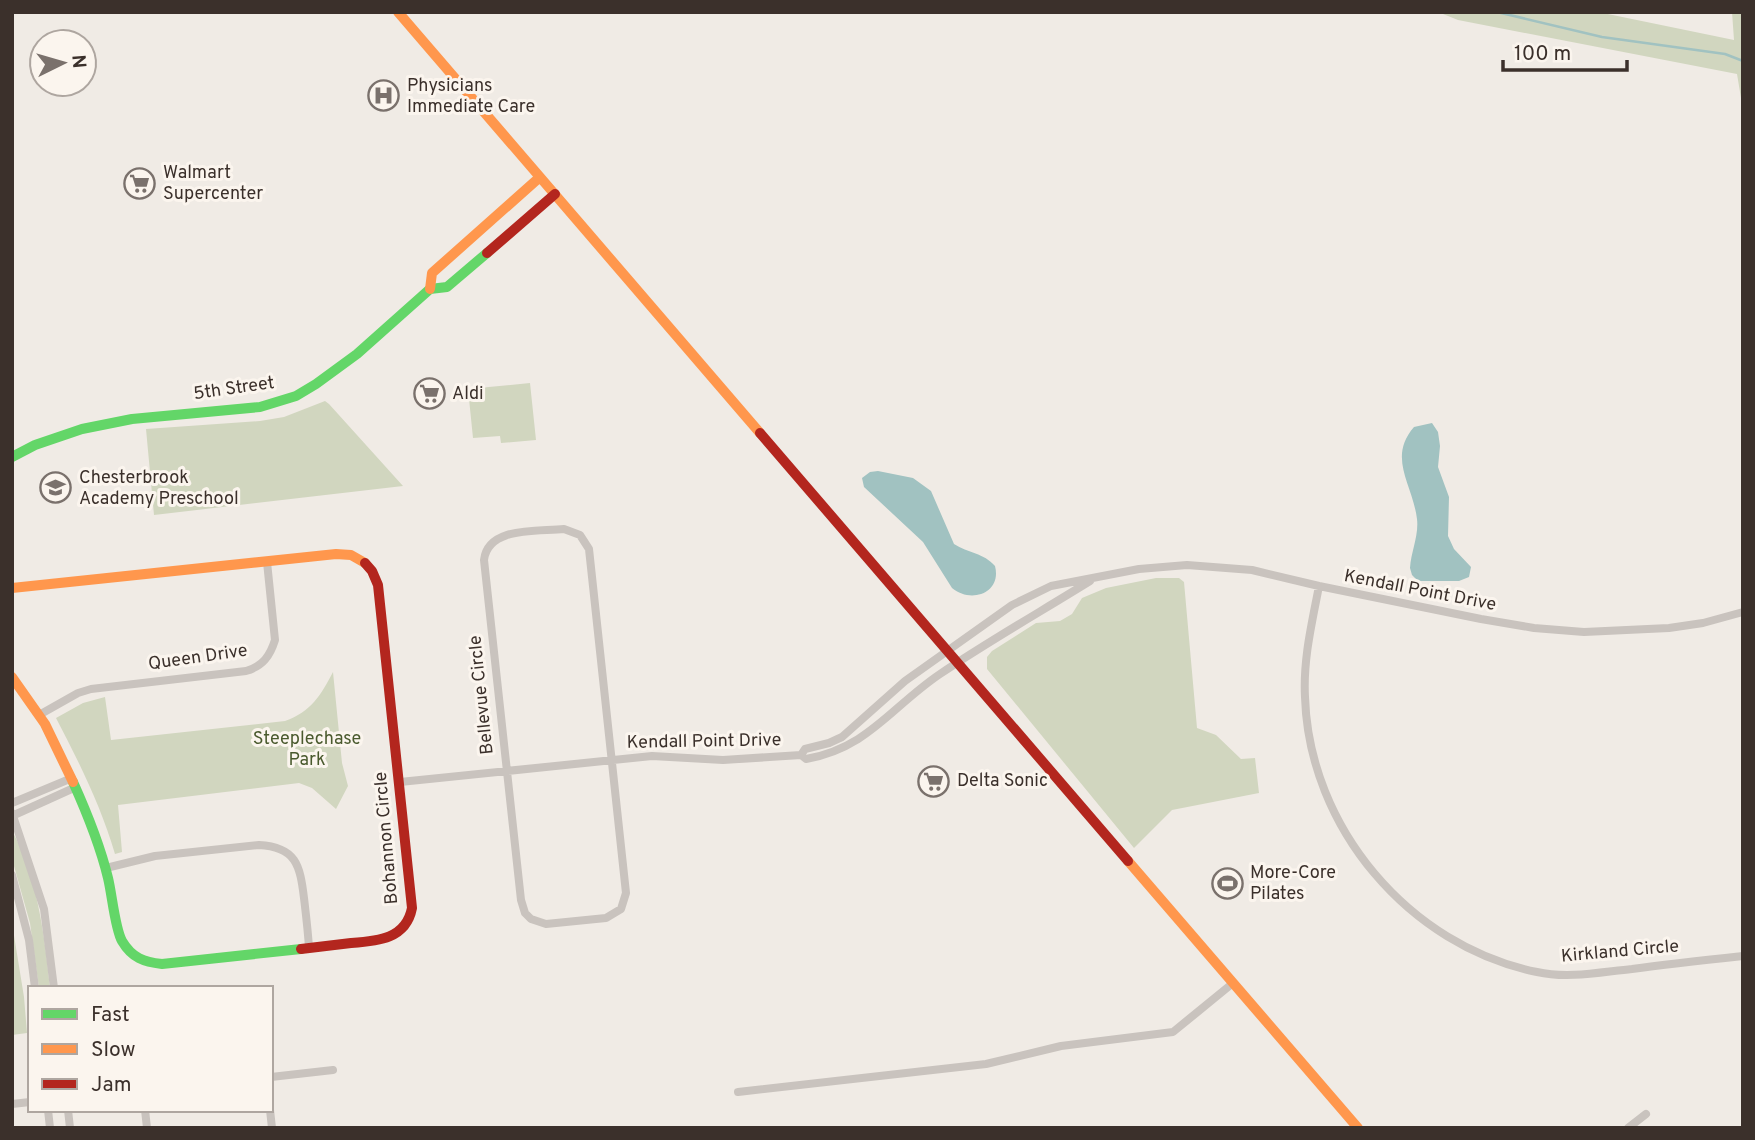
<svg xmlns="http://www.w3.org/2000/svg" width="1755" height="1140" font-family="Overpass,sans-serif">
  <rect width="100%" height="100%" fill="#f0ebe5"/>
  <path fill="#d1d6bf" d="M1438,12H1598L1734,40L1732,12H1743V110L1737,74L1458,20Z
    M530,383L536,440L501,443L500,436L473,438L468,389Z
    M325,401L329,404L403,486L154,515L146,429L260,421L284,417Z
    M1156,578H1179L1184,582L1197,728L1216,735L1241,759L1255,758L1259,793L1172,810L1134,848L987,669V657L992,651L1036,623L1060,621L1072,614L1082,598L1106,588Z
    M333,672L342,763L348,786L336,809L312,788L299,783L118,805L122,852L115,854C101,806 79,762 56,718L83,703L105,697L111,740L285,721C311,712 321,695 333,672Z
    M12,831C37,874 45,938 50,988H39L30,923L12,859Z
    M12,923L24,997L27,1033L12,1035Z"/>
  <path fill="#a1c2c1" d="M1432,423L1438,432L1440,446L1438,467L1449,497L1448,536L1454,549L1471,567L1469,577L1459,581H1418L1412,575L1410,568C1411,552 1419,535 1417,519C1413,485 1387,458 1414,427Z
    M878,471L913,478L931,491L954,544C968,553 984,553 995,566C1002,593 971,604 952,588L923,542L864,487L862,478L870,472Z"/>
  <g fill="none" stroke-linecap="round" stroke-linejoin="round">
    <path stroke="#a1c2c1" stroke-width="2.5" d="M1497,12L1602,37L1725,54L1743,61"/>
    <path stroke="#c9c3be" stroke-width="8" d="M564,529L580,535L589,549L626,893L621,909L606,918L546,924L531,919L525,913L521,900L484,560C488,526 538,532 564,529Z
      M1319,586C1312,623 1303,659 1305,697C1309,827 1409,946 1537,972C1568,979 1601,972 1632,969C1669,964 1706,960 1743,956
      M39,715L78,693L91,689L246,671C263,666 270,656 275,640L267,562
      M801,755L805,749L829,743L842,737L905,681L1012,605L1051,586L1139,569L1187,565L1252,570L1319,586L1481,619L1534,628L1584,632L1669,628L1703,623L1743,612
      M400,782L652,756L723,760L801,755L806,759C868,748 891,707 940,674C989,641 1040,612 1090,581
      M12,803L72,778
      M12,813L44,909L54,988
      M12,816L76,787
      M106,868L155,856L259,845C296,847 300,865 304,898C306,915 308,931 309,948
      M12,875L29,940L35,988
      M271,1077L333,1070
      M738,1092L986,1064L1061,1046L1173,1032L1233,983
      M12,1104L30,1102
      M48,1110L50,1128
      M68,1110L70,1128
      M145,1110L147,1128
      M270,1110L272,1128
      M1628,1128L1646,1114"/>
    <path stroke="#63d668" stroke-width="10" d="M12,457L35,445L82,429L132,419L260,407L296,396L316,384L357,354L430,289L447,287L487,253
      M73,782C87,813 100,845 108,878C112,894 115,929 122,941C132,958 144,962 162,964L301,949"/>
    <path stroke="#ff974d" stroke-width="10" d="M398,12L760,433
      M430,289L432,273L540,177
      M12,588L336,554L351,555L365,563
      M12,677L45,724L73,782
      M1128,861L1358,1128"/>
    <path stroke="#b3261e" stroke-width="10" d="M487,253L555,194
      M760,433L1128,861
      M301,949C318,947 335,945 351,943C378,941 406,939 412,908L378,585L372,571L365,563"/>
  </g>
  <defs>
    <symbol id="hospital-ring" viewBox="-11 -11 22 22"><circle r="9.5" fill="#fbf5ee" stroke="#7a716c" stroke-width="1.5"/><path d="M-5-5h3v3.5h4V-5h3V5h-3V1.5h-4V5h-3Z" fill="#7a716c"/></symbol>
    <symbol id="supermarket-ring" viewBox="-11 -11 22 22"><circle r="9.5" fill="#fbf5ee" stroke="#7a716c" stroke-width="1.5"/><path d="M-6-5.5h2.5l.6 2H6L4.5 2H-2.5L-4.4-4H-6ZM-1.5 3.2a1.3 1.3 0 1 0 .1 0ZM3 3.2a1.3 1.3 0 1 0 .1 0Z" fill="#7a716c"/></symbol>
    <symbol id="school-ring" viewBox="-11 -11 22 22"><circle r="9.5" fill="#fbf5ee" stroke="#7a716c" stroke-width="1.5"/><path d="M0-5L7-2L0 1L-7-2ZM-4 1L0 2.5L4 1V4Q0 6-4 4Z" fill="#7a716c"/></symbol>
    <symbol id="stadium-ring" viewBox="-11 -11 22 22"><circle r="9.5" fill="#fbf5ee" stroke="#7a716c" stroke-width="1.5"/><path d="M0-5a6.5 5 0 1 0 0 10a6.5 5 0 1 0 0-10ZM-3.5-1.8h7v3.6h-7Z" fill="#7a716c"/></symbol>
  </defs>
  <g fill-rule="evenodd">
    <use href="#hospital-ring" x="366" y="78" width="35" height="35"/>
    <use href="#supermarket-ring" x="122" y="166" width="35" height="35"/>
    <use href="#supermarket-ring" x="412" y="376" width="35" height="35"/>
    <use href="#school-ring" x="38" y="470" width="35" height="35"/>
    <use href="#supermarket-ring" x="916" y="764" width="35" height="35"/>
    <use href="#stadium-ring" x="1210" y="866" width="35" height="35"/>
  </g>
  <g text-anchor="middle" dominant-baseline="central" stroke-width="6" stroke-linejoin="round" paint-order="stroke">
    <g font-size="18" fill="#3b302b" stroke="#fbf5ee" text-anchor="start">
      <text x="407" y="86">Physicians<tspan x="407" dy="21">Immediate Care</tspan></text>
      <text x="163" y="173">Walmart<tspan x="163" dy="21">Supercenter</tspan></text>
      <text x="452" y="394">Aldi</text>
      <text x="79" y="478">Chesterbrook<tspan x="79" dy="21">Academy Preschool</tspan></text>
      <text x="957" y="781">Delta Sonic</text>
      <text x="1250" y="873">More-Core<tspan x="1250" dy="21">Pilates</tspan></text>
    </g>
    <g font-size="18" fill="#3b302b" stroke="#fbf5ee">
      <text transform="translate(234 389) rotate(-8)">5th Street</text>
      <text transform="translate(1420 591) rotate(11)">Kendall Point Drive</text>
      <text transform="translate(198 658) rotate(-8)">Queen Drive</text>
      <text transform="translate(482 695) rotate(-96)">Bellevue Circle</text>
      <text transform="translate(704 742) rotate(-1)">Kendall Point Drive</text>
      <text transform="translate(387 838) rotate(-95)">Bohannon Circle</text>
      <text transform="translate(1620 952) rotate(-5)">Kirkland Circle</text>
    </g>
    <g font-size="18" fill="#4a5a2e" stroke="#fbf5ee">
      <text x="307" y="739">Steeplechase<tspan x="307" dy="21">Park</tspan></text>
    </g>
  </g>
  <rect width="1755" height="1140" fill="none" stroke="#3b302b" stroke-width="28"/>
  <rect x="28" y="986" width="245" height="126" fill="#fbf5ee" stroke="#aea6a0" stroke-width="2"/>
  <rect x="42" y="1009" width="35" height="10" fill="#63d668" stroke="#aea6a0" stroke-width="2"/>
  <text x="91" y="1021" font-size="21" fill="#3b302b">Fast</text>
  <rect x="42" y="1044" width="35" height="10" fill="#ff974d" stroke="#aea6a0" stroke-width="2"/>
  <text x="91" y="1056" font-size="21" fill="#3b302b">Slow</text>
  <rect x="42" y="1079" width="35" height="10" fill="#b3261e" stroke="#aea6a0" stroke-width="2"/>
  <text x="91" y="1091" font-size="21" fill="#3b302b">Jam</text>
  <g transform="translate(63 63) rotate(85)"><circle r="33" fill="#fbf5ee" stroke="#aea6a0" stroke-width="2"/>
  <path d="M0-5L12 26L0 18L-12 26Z" fill="#7a716c"/>
  <text y="-10" font-size="19" font-weight="bold" text-anchor="middle" fill="#3b302b">N</text>
  </g>
  <path d="M1503 60v10h124v-10" fill="none" stroke="#3b302b" stroke-width="3.5"/>
  <text x="1514" y="60" font-size="21" fill="#3b302b" stroke="#fbf5ee" stroke-width="5" paint-order="stroke">100 m</text>
</svg>
